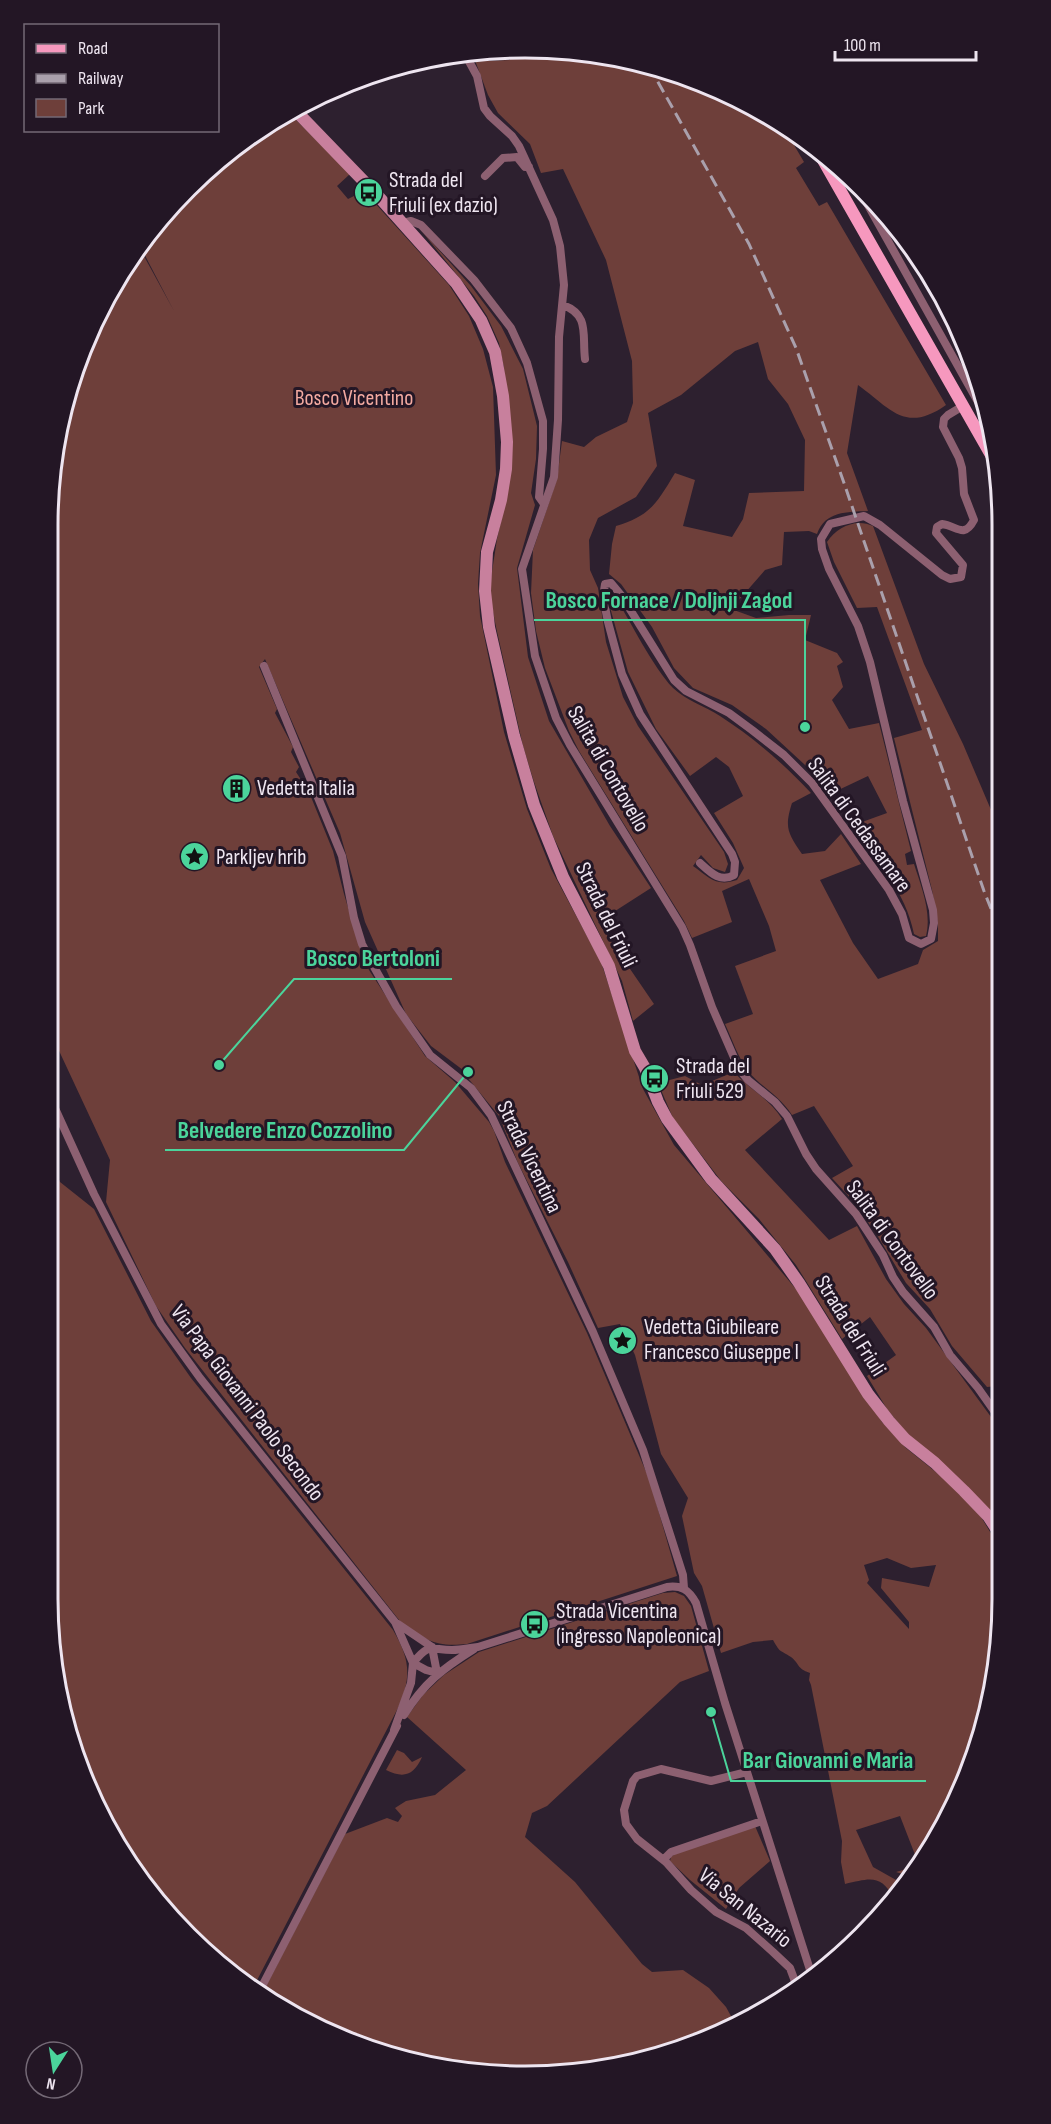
<svg xmlns="http://www.w3.org/2000/svg" width="1051" height="2124" font-family="'Sofia Sans Condensed',sans-serif">
  <rect width="100%" height="100%" fill="#2d202f"/>
  <path fill="#6e3f3a" fill-rule="evenodd" d="M526,48L619,57L709,84L784,128L804,162L796,168L819,206L827,202L946,405C905,434 890,408 858,385L847,453L868,511C847,512 825,511 817,534L809,531L784,532L782,565L765,570L731,609L756,618L789,615H811L805,640L837,653L843,662L837,666L843,687L832,700L849,729L879,723L911,851L905,854L907,865L914,864C921,886 932,912 926,936L920,937L914,934C906,892 876,859 851,826L887,813L868,776L830,794L817,776L766,729L732,705L693,688L674,668L652,627L621,584L609,574L612,544L616,526C650,516 657,503 675,473L695,480L683,526L732,537L743,519L749,493L804,491L805,440L788,404L768,379L758,342L735,351L681,395L648,413L657,466L636,497L598,518L589,540L590,570L598,588L606,642L623,697L638,726L724,852L728,864L725,872L713,868L701,855L693,866C710,878 716,887 737,880L744,868L733,843L714,813L743,796L729,767L716,757L690,776L656,729L628,672L608,600L609,594L614,595C631,622 652,666 673,688C687,701 705,706 720,716C754,738 784,764 811,793L792,803C784,828 788,833 802,854L825,851L841,834L861,864L820,880L853,943L878,979L918,964L923,950L938,941V924L932,890L894,738L922,730L877,607L857,608L834,562L827,542C837,527 856,518 873,526L924,664L963,744L1000,831L1002,1409L997,1402L1001,1393L997,1386L987,1387L952,1346L930,1309L906,1283L877,1235L853,1201L832,1178L853,1166L814,1106L792,1115C779,1095 761,1087 748,1071C738,1057 732,1039 725,1024L753,1014L735,966L776,951L769,926L749,879L722,891L732,922L692,938L684,921L579,751L569,731L545,668L536,631L531,593L533,550L557,479L562,441L584,447L596,437L627,422L633,403L632,361L606,260L563,169L541,173L530,144L498,113L488,95L473,55L489,61L510,60L509,50Z
    M289,113L350,174L337,186L348,199L364,191L449,285L469,316L483,349L493,387L496,475L480,553L478,584L480,616L504,732L527,809L551,869L601,962L643,1089L674,1145L801,1295L882,1422L906,1448L947,1481L981,1517L1003,1553V1599L994,1692L967,1782L923,1863L912,1877L896,1872L919,1865L900,1816L856,1830L873,1867L905,1885L894,1899C881,1873 869,1879 845,1884L841,1862L842,1841L811,1685L809,1680L810,1673C796,1668 800,1664 791,1657C779,1649 781,1654 773,1640L753,1642L721,1653L702,1586L694,1573L682,1516L688,1498L661,1454L635,1355L620,1324L598,1328L568,1262L518,1163L499,1116L467,1077L473,1072V1069L469,1068L463,1070L431,1046L406,1014L365,922L340,833L265,659L259,667L277,709L275,713L293,747L291,752L299,767L296,772L309,792L333,851L344,894L361,951L369,970L425,1056L455,1082L489,1122L494,1131L505,1162L587,1333L650,1481L677,1576L467,1644C435,1647 429,1641 403,1625L185,1348L156,1306L106,1202L110,1160L54,1040L48,1037V525L57,432L84,342L129,260L139,247L174,311L140,246L188,188L261,128ZM887,1558L911,1568L936,1565L929,1587L882,1578L881,1588L909,1622V1629L867,1583L869,1580L864,1565Z
    M420,229L471,286L501,326L523,369L537,426L536,459L531,493L535,505L517,568L528,657L549,721L610,826L651,888L598,922L654,1004L633,1021L622,981L553,836L534,782L523,746L496,627L489,591L497,539L508,490L504,368L499,343L487,316L474,296Z
    M734,1072C749,1089 770,1099 782,1119L745,1150L829,1240L857,1226L886,1279L904,1304L926,1328L1002,1432L1003,1525L981,1501L909,1436L887,1409L867,1376L896,1355L870,1317L842,1339L796,1265L759,1219L722,1182L673,1118L658,1083L685,1076L702,1085Z
    M48,1155L60,1182L94,1209L151,1321L191,1378L393,1630C410,1659 412,1677 398,1708L253,1988L210,1957L147,1889L73,1752L48,1598Z
    M675,1592L684,1596L691,1606L709,1671L680,1682L547,1806L532,1813L525,1837L575,1882L642,1964L652,1972L683,1970L709,1988L726,2007L737,2027L587,2072L432,2067L286,2012L262,1994L345,1834L387,1818L398,1822L402,1816L395,1808L406,1801L435,1795L466,1770L407,1717L423,1695L444,1675L479,1652L663,1593Z
    M397,1750L404,1753L412,1762L422,1757C414,1775 404,1779 386,1770Z
    M755,1826L770,1861L739,1888L726,1909L690,1880L670,1861L671,1857L675,1854Z"/>
  <g fill="none" stroke-linecap="round" stroke-linejoin="round">
    <path stroke="#8d6071" stroke-width="8" d="M465,54L477,76L484,108L490,116L512,136L519,146L553,220L560,246L564,285L559,337L558,420L554,477L522,569L535,656L556,718L570,745L682,927L690,945L712,1007L739,1069L748,1080L775,1102L787,1116L806,1154L816,1169L856,1214L883,1255L893,1277L903,1292L934,1327L950,1355L978,1388L1002,1422
      M485,176L503,158L517,157L525,167H529
      M859,189L987,418
      M403,223L411,221L421,225L474,280L511,328L527,363L543,421V449L539,497L544,504
      M563,305C590,315 582,335 585,359
      M264,666L342,856L354,918L362,944L374,967L396,1006L430,1055L471,1088L491,1115L593,1332L643,1450L683,1575L684,1588
      M700,863C710,872 720,883 734,875L735,862L732,854L640,714L622,674L608,622L603,597L605,584L611,583L621,595L674,680L686,691L729,713L752,730L784,755L812,783L889,890L902,914L909,938L921,944L931,939L934,923L933,910L903,801L870,662L858,626L829,569L822,549L821,539L830,524L864,516L880,525L942,575L950,579L961,577L963,565L936,533L937,527L942,524C957,526 964,539 974,520L964,494L962,468L959,458L943,427L944,419L948,415L963,406
      M48,1093L94,1194L161,1324L200,1378L395,1622L413,1663
      M398,1624L432,1647
      M432,1647L437,1673
      M413,1663L426,1670L437,1673
      M404,1715C424,1683 442,1669 474,1649
      M394,1730L411,1683L413,1663C430,1642 430,1650 452,1650C461,1650 469,1648 478,1647L667,1587C682,1585 689,1590 696,1603L725,1703L811,1973
      M747,1772L711,1781L661,1769L637,1776L633,1781L624,1810L626,1824L637,1839L666,1862L691,1890L716,1912L746,1928L773,1952L790,1968L796,1984
      M666,1862L665,1858L671,1852L762,1821
      M259,1992L397,1726"/>
    <path stroke="#c8809d" stroke-width="12" d="M295,110L379,197L456,283L481,320L495,352L503,396L507,442L506,469L501,500L487,552L485,591L489,627L514,736L534,805L563,877L609,966L635,1051L645,1068L658,1102L667,1119L711,1179L775,1249L799,1283L868,1394L889,1421L905,1439L935,1463L964,1491L988,1516L1003,1539"/>
    <path stroke="#f698be" stroke-width="12" d="M815,146L999,469"/>
    <path stroke="#aaa0ac" stroke-width="3" stroke-dasharray="12 6" stroke-linecap="butt" d="M649,66L749,244L796,348L844,483L984,891L1001,934"/>
  </g>
  <defs>
    <symbol id="bus-disc" viewBox="-11 -11 22 22"><circle r="9.5" fill="#4bd49b" stroke="#231625"/><path d="M-5-6H5V4H4V6H2V4H-2V6H-4V4H-5ZM-3.5-4V0h7V-4ZM-3.5 1.2v1.5H-2V1.2ZM2 1.2v1.5H3.5V1.2Z" fill="#111"/></symbol>
    <symbol id="building-disc" viewBox="-11 -11 22 22"><circle r="9.5" fill="#4bd49b" stroke="#231625"/><path d="M-4-6H4V6H1V3H-1V6H-4ZM-2.5-4.3h1.7v1.8h-1.7ZM.8-4.3h1.7v1.8H.8ZM-2.5-1h1.7V.8h-1.7ZM.8-1h1.7V.8H.8Z" fill="#111"/></symbol>
    <symbol id="sight-disc" viewBox="-11 -11 22 22"><circle r="9.5" fill="#4bd49b" stroke="#231625"/><path d="M0-6L1.8-2.2L6-1.7L2.9 1.2L3.7 5.4L0 3.3L-3.7 5.4L-2.9 1.2L-6-1.7L-1.8-2.2Z" fill="#111"/></symbol>
  </defs>
  <g fill-rule="evenodd">
    <use href="#bus-disc" x="352" y="176" width="33" height="33"/>
    <use href="#building-disc" x="220" y="772" width="33" height="33"/>
    <use href="#sight-disc" x="178" y="840" width="33" height="33"/>
    <use href="#bus-disc" x="638" y="1062" width="33" height="33"/>
    <use href="#sight-disc" x="606" y="1324" width="33" height="33"/>
    <use href="#bus-disc" x="518" y="1608" width="33" height="33"/>
  </g>
  <g text-anchor="middle" dominant-baseline="central" stroke-width="6" stroke-linejoin="round" paint-order="stroke">
    <g font-size="22" fill="#eee5f0" stroke="#231625" text-anchor="start">
      <text x="389" y="180">Strada del<tspan x="389" dy="25">Friuli (ex dazio)</tspan></text>
      <text x="257" y="788">Vedetta Italia</text>
      <text x="216" y="857">Parkljev hrib</text>
      <text x="676" y="1066">Strada del<tspan x="676" dy="25">Friuli 529</tspan></text>
      <text x="644" y="1327">Vedetta Giubileare<tspan x="644" dy="25">Francesco Giuseppe I</tspan></text>
      <text x="556" y="1611">Strada Vicentina<tspan x="556" dy="25">(ingresso Napoleonica)</tspan></text>
    </g>
    <g font-size="22" fill="#f4aaa1" stroke="#231625">
      <text x="354" y="398">Bosco Vicentino</text>
    </g>
    <g font-size="22" fill="#eee5f0" stroke="#231625">
      <text transform="translate(608 769) rotate(60)">Salita di Contovello</text>
      <text transform="translate(859 825) rotate(54)">Salita di Cedassamare</text>
      <text transform="translate(606 915) rotate(64)">Strada del Friuli</text>
      <text transform="translate(529 1157) rotate(64)">Strada Vicentina</text>
      <text transform="translate(892 1240) rotate(54)">Salita di Contovello</text>
      <text transform="translate(850 1326) rotate(58)">Strada del Friuli</text>
      <text transform="translate(247 1403) rotate(53)">Via Papa Giovanni Paolo Secondo</text>
      <text transform="translate(745 1908) rotate(39)">Via San Nazario</text>
    </g>
  </g>
  <path d="M0 0H1051V2124H0ZM525 58H525A467 467 0 0 1 992 525V1599A467 467 0 0 1 525 2066H525A467 467 0 0 1 58 1599V525A467 467 0 0 1 525 58Z" fill="#231625" fill-rule="evenodd"/>
  <path fill="none" stroke="#eee5f0" stroke-width="3" d="M525 58H525A467 467 0 0 1 992 525V1599A467 467 0 0 1 525 2066H525A467 467 0 0 1 58 1599V525A467 467 0 0 1 525 58Z"/>
  <path fill="none" stroke="#4bd49b" stroke-width="2" d="M805 727L805 620H534M219 1065L294 979H452M468 1072L404 1150H165M711 1712L731 1781H926"/>
  <g fill="#4bd49b" stroke="#231625" stroke-width="2">
    <circle cx="805" cy="727" r="6"/>
    <circle cx="219" cy="1065" r="6"/>
    <circle cx="468" cy="1072" r="6"/>
    <circle cx="711" cy="1712" r="6"/>
  </g>
  <g font-size="24" text-anchor="middle" font-weight="bold" fill="#4bd49b" stroke="#231625" stroke-width="6" stroke-linejoin="round" paint-order="stroke">
    <text x="669" y="608">Bosco Fornace / Doljnji Zagod</text>
    <text x="373" y="966">Bosco Bertoloni</text>
    <text x="285" y="1138">Belvedere Enzo Cozzolino</text>
    <text x="828" y="1768">Bar Giovanni e Maria</text>
  </g>
  <rect x="24" y="24" width="195" height="108" fill="#231625" stroke="#746976" stroke-width="1.5"/>
  <rect x="36" y="44" width="30" height="9" fill="#f698be" stroke="#746976" stroke-width="1.5"/>
  <text x="78" y="54" font-size="18" fill="#eee5f0">Road</text>
  <rect x="36" y="74" width="30" height="9" fill="#aaa0ac" stroke="#746976" stroke-width="1.5"/>
  <text x="78" y="84" font-size="18" fill="#eee5f0">Railway</text>
  <rect x="36" y="99" width="30" height="18" fill="#6e3f3a" stroke="#746976" stroke-width="1.5"/>
  <text x="78" y="114" font-size="18" fill="#eee5f0">Park</text>
  <g transform="translate(54 2070) rotate(192)"><circle r="28" fill="#231625" stroke="#746976" stroke-width="1.5"/>
  <path d="M0-4.5L10 22L0 15L-10 22Z" fill="#4bd49b"/>
  <text y="-9" font-size="16" font-weight="bold" text-anchor="middle" fill="#eee5f0">N</text>
  </g>
  <path d="M835 51v9h141v-9" fill="none" stroke="#eee5f0" stroke-width="3"/>
  <text x="844" y="51" font-size="18" fill="#eee5f0" stroke="#231625" stroke-width="4.5" paint-order="stroke">100 m</text>
</svg>
